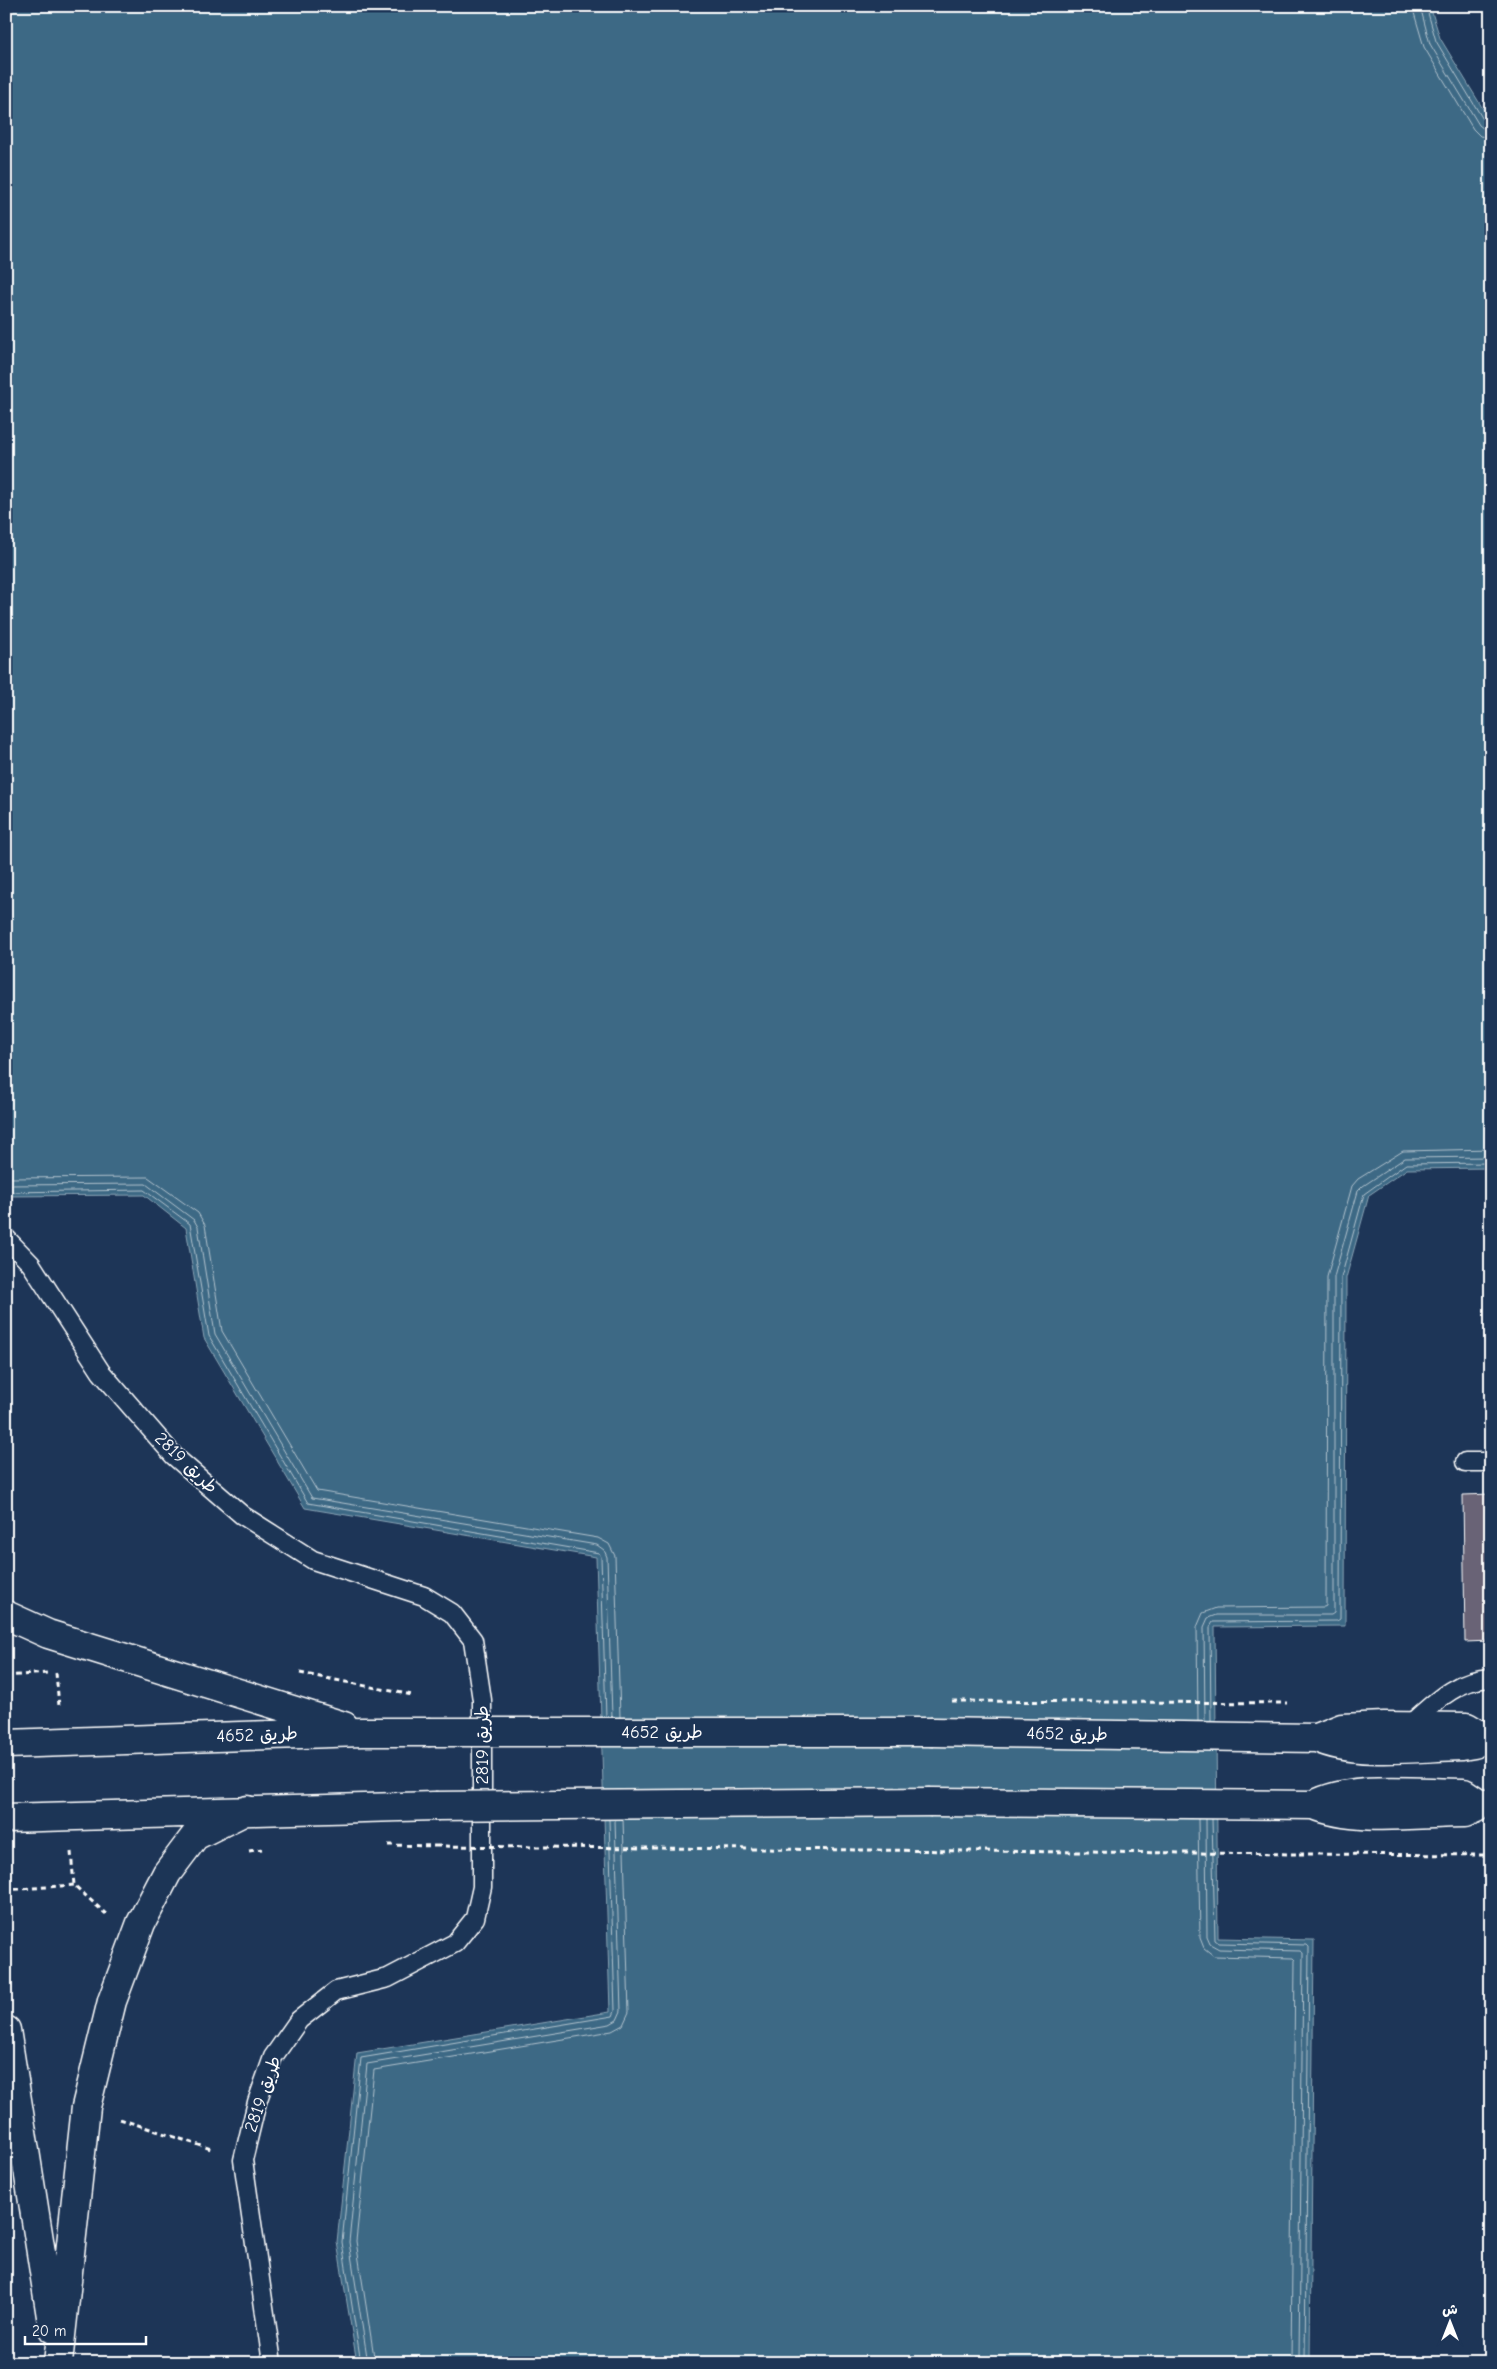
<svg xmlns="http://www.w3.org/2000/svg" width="1497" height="2369" font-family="'Comic Neue','Playpen Sans Arabic',sans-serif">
  <rect width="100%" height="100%" fill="#1d3557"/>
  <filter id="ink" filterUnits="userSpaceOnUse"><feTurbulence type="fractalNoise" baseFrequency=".02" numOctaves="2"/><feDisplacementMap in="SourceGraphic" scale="10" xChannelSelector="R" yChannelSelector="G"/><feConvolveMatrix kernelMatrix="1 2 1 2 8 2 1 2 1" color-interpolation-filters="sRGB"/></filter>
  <g filter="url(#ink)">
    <path fill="#3e6985" stroke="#8ba5b6" d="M6,6H1430L1440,38L1491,122V1168L1407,1169L1369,1195L1346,1278L1345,1626L1215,1627L1218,1938L1314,1940L1310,2363H357L337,2242L357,2053L610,2012L596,1557L305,1508L204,1338L186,1228L144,1195L6,1196Z"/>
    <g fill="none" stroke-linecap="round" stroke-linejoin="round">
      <path stroke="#b2c3ce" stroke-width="1" d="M1412,6L1424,47L1473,129L1480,136L1491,138
        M1420,6L1430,44L1479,125L1484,129L1491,130
        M1426,6L1436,41L1484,121L1491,124
        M6,1178L148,1177L198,1213L205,1225L222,1331L317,1491L598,1538L609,1544L615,1556L620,1717
        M6,1185L146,1184L194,1220L198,1227L215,1334L312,1498L597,1545L604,1550L607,1557L612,1717
        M6,1192L144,1190L190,1224L209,1336L308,1503L599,1553L601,1557L606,1717
        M1198,1721L1197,1627L1203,1613L1216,1608L1324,1607L1326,1606L1327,1277L1352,1186L1358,1179L1403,1151L1491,1149
        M1205,1721L1204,1627L1208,1618L1216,1615H1331L1334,1613V1277L1358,1191L1363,1186L1405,1158L1491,1157
        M1211,1721L1210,1627L1213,1622L1337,1621L1340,1619L1341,1278L1364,1194L1406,1164L1491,1163
        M1198,1819L1200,1938L1204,1948L1214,1956L1293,1958L1295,1960L1291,2363
        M1206,1819L1207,1937L1210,1944L1219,1949L1300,1951L1303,1953L1299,2363
        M1212,1819L1215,1940L1219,1943L1307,1945L1309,1947L1305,2363
        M361,2363L342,2242L361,2058L613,2016L615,2011L609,1820
        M368,2363L349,2242L367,2064L610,2024L617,2020L621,2011L615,1820
        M375,2363L356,2241L374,2070L612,2031L623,2025L629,2012L623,1819"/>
    </g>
    <path fill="#696476" stroke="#fff" d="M1491,1494V1641L1465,1642L1463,1495Z"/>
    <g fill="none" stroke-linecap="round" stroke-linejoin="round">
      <defs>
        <path id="lane" d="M6,1238L31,1264L101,1372L174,1456L242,1515L313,1560L424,1596L452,1613L473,1640L482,1700V1887L475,1918L455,1943L388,1978L336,1991L299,2020L273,2057L257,2102L243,2160L272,2363
          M1465,1462H1491
          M1408,1726C1432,1705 1455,1679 1491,1678"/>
        <path id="secondary" d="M6,1615L48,1634L344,1726
          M933,1732L1317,1738C1357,1756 1418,1747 1462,1746L1474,1744L1482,1736
          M1317,1738L1342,1728L1384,1726L1467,1727L1482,1736H1491
          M6,1744L362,1732H428
          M931,1802L1314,1805C1356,1823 1419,1813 1465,1813L1476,1808L1479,1803
          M1314,1805C1353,1784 1419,1793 1464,1793L1479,1803H1491
          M6,1818L435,1806
          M6,2030L53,2329
          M58,2363L86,2107L112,2001L141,1923L167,1873L195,1836L247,1810"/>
      </defs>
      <use href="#lane" stroke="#fff" stroke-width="21"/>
      <use href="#secondary" stroke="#fff" stroke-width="31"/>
      <path stroke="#fff" stroke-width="3" stroke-dasharray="5 4" stroke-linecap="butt" d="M56,1673L59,1706
        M300,1673L412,1695
        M6,1676L48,1673
        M388,1845L436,1846
        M249,1851L262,1849
        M71,1852L74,1885L106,1914
        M1299,1854L1491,1855
        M6,1890L74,1885
        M120,2119L214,2150"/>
      <use href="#lane" stroke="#1d3557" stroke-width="18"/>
      <use href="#secondary" stroke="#1d3557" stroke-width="28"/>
      <defs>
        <path id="secondary-bridge" d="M428,1732H933
          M435,1806L931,1802"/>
      </defs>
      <use href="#secondary-bridge" stroke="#fff" stroke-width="31" stroke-linecap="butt"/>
      <path stroke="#fff" stroke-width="3" stroke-dasharray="5 4" stroke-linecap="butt" d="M952,1701L1287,1703
        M436,1846L1299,1854"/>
      <use href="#secondary-bridge" stroke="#1d3557" stroke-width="28"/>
    </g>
  </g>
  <g text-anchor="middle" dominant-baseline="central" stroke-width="4" stroke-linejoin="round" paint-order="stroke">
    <g font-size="18" fill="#fff" stroke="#1d3557">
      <text transform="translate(186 1463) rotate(44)">طريق 2819</text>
      <text x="662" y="1732">طريق 4652</text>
      <text transform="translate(1067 1734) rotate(1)">طريق 4652</text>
      <text transform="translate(257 1735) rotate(-2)">طريق 4652</text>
      <text transform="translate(482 1745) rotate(-90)">طريق 2819</text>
      <text transform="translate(263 2094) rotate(-71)">طريق 2819</text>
    </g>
  </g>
  <rect width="1497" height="2369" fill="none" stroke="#1d3557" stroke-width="25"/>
  <rect x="12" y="12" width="1472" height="2344" fill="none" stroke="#fff" stroke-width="2" filter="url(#ink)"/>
  <g transform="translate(1450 2322)" stroke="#1d3557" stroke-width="4" paint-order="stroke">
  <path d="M0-4L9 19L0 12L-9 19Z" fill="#ffffff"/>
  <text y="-8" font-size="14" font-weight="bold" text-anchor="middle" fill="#ffffff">ش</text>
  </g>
  <path d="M25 2336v8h121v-8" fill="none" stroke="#ffffff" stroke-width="2.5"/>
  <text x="32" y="2336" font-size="15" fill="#ffffff" stroke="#1d3557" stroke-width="4" paint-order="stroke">20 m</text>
</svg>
